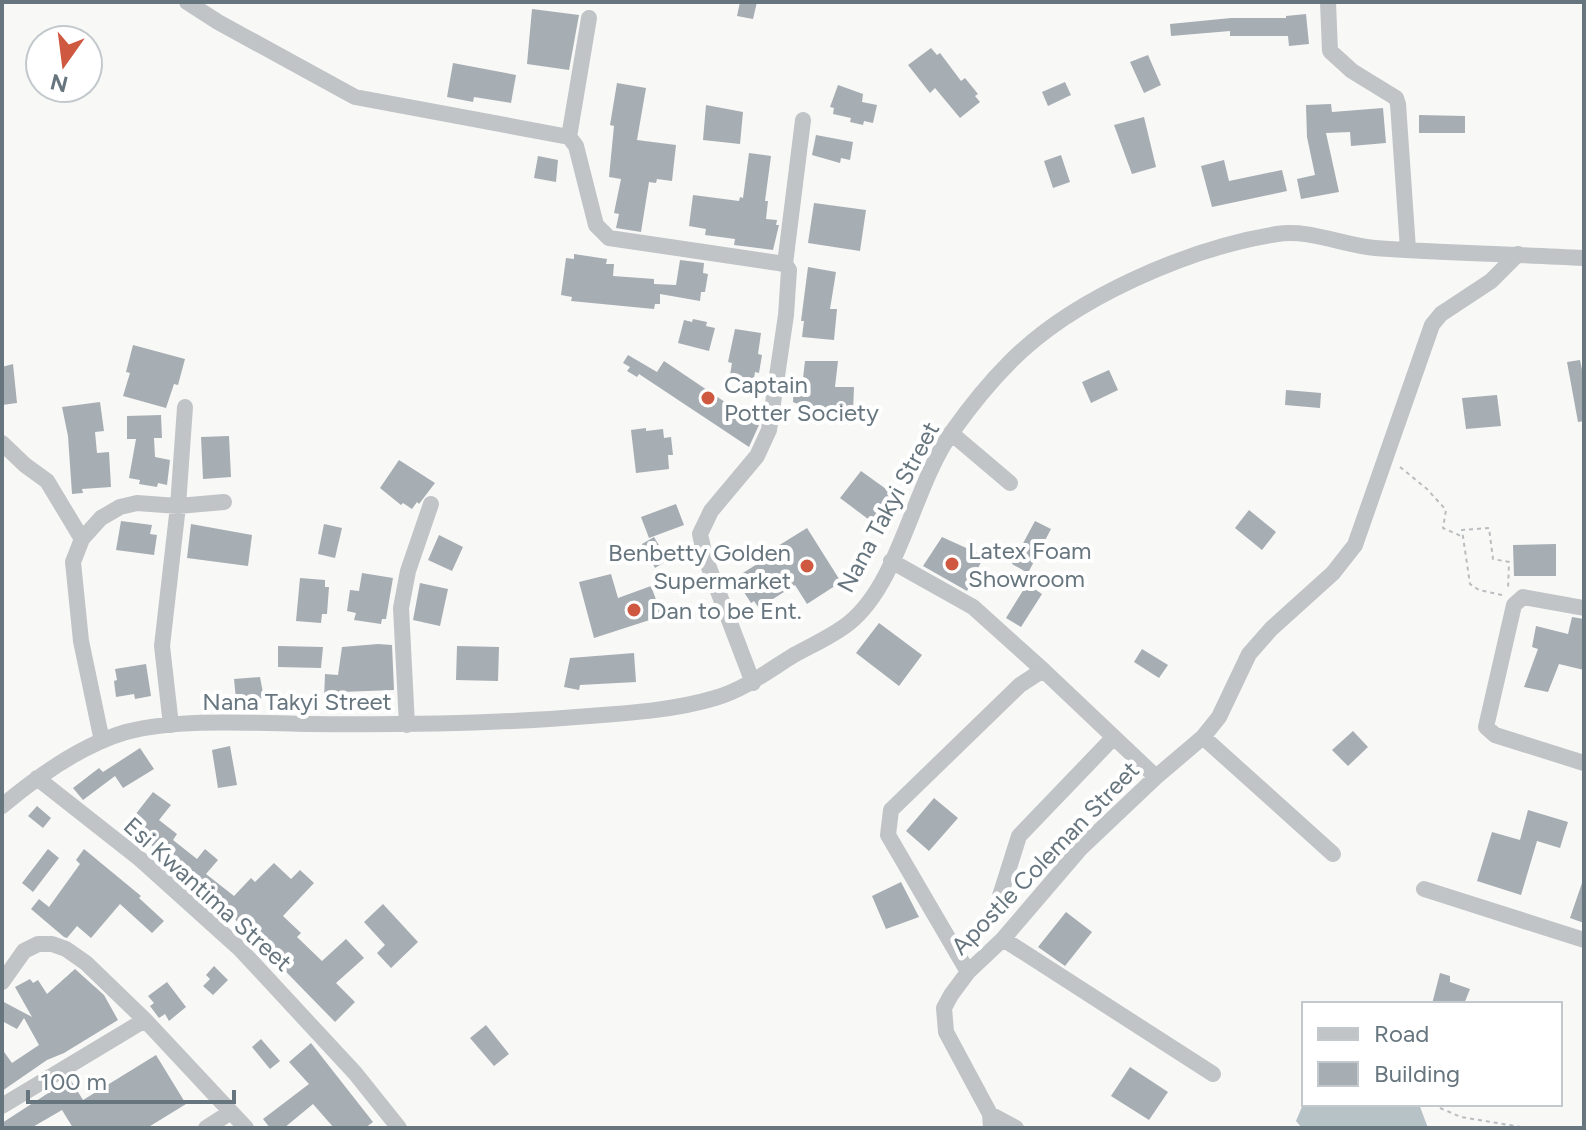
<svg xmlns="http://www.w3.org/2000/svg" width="1586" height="1130" font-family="Figtree,sans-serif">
  <rect width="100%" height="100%" fill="#f8f8f6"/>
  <path fill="#b7c2c6" d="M1304,1102L1419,1104L1428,1128H1302L1296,1121Z"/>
  <path fill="#a6adb3" d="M740,2H757L753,19L737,16Z
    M532,9L579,15L569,70L527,64Z
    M1306,14L1309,44L1289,46L1288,36H1230V31L1171,36L1170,24L1231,18H1286V16Z
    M931,48L937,55L940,53L961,81L965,78L978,94L975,96L980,102L960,118L935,88L930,93L908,65Z
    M1148,55L1161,85L1144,93L1130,62Z
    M453,63L516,75L511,103L474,97L473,102L447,97Z
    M1065,82L1071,95L1048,106L1042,92Z
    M617,83L646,88L637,140L676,145L672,181L657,179L656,183L649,182L641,232L616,228L619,214L614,213L621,179L609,177L614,126L610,125Z
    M838,85L863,94L862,102L877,105L873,123L864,121L863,125L850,122L851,118L833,114L834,108L830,107Z
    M1331,104L1332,112L1383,108L1386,143L1351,146L1350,132L1326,133L1339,192L1301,199L1297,179L1315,175L1307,137L1306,105Z
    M706,105L743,112L740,144L703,140Z
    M1419,115L1465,116V133H1419Z
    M1144,117L1156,167L1132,174L1114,125Z
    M816,135L853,142L850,160L841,158L840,163L812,155Z
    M749,153L771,156L765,201H768L766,219L777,220L776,225H779L773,250L734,245L735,239L705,235L706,229L689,226L693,195L739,201L740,197L743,198Z
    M1061,155L1070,182L1053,188L1044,161Z
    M538,156L558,160L556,182L534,178Z
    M1224,160L1229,181L1282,170L1287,191L1212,207L1201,166Z
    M814,203L866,210L860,251L808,243Z
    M574,254L607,259L606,264H614L613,276L654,279V284L676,285L680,260L704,263L703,273L708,274L705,292H701L700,301L660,294V304H655L654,309L571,301L572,297L561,295L566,258L574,259Z
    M808,267L836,272L830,309H837L834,340L802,337L804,321H801Z
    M693,319L707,322L706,326L715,328L709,351L678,343L684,320L692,322Z
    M735,329L761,333L758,354L762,355L759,373L755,372L754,379L730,375L732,363L728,362Z
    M133,345L185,359L178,385L174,384L166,408L123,396L130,373L126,372Z
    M628,355L657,372L664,361L759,425L749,447L639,374L637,377L627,371L630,367L623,363Z
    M1580,360L1584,379V421L1578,422L1567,362Z
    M805,361H838L835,387H854L853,413L814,411L793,402L794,378H803Z
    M13,364L17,403L2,405V367Z
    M1109,370L1118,390L1091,403L1082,382Z
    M1286,390L1321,393L1320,408L1285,405Z
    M1497,395L1501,426L1466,429L1462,398Z
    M100,402L104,431L95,432L97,453L109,452L111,487L82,489L83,493L72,494L68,436L62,407Z
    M161,415L162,438H154L155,457L170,460L167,485L158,483L157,487L139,484L140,480L129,478L136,439H127V416Z
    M646,428V431L663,429L664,438L671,437L673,455H668L669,469L636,473L631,430Z
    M229,436L231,477L203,479L201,437Z
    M399,460L435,483L419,504L417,502L412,509L403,503L401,505L380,488Z
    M861,471L893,494L872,522L840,498Z
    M676,504L684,525L649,538L641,517Z
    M1249,510L1276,532L1262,550L1235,528Z
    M121,521L152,525L150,534L157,535L154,555L116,550Z
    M1035,521L1051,529L1028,573L1012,564Z
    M191,524L252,535L248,566L187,558Z
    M324,524L342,528L335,558L318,554Z
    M807,528L841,582L807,604L795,585L759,608L754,601L751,603L738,583L741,581L738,576L775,553L773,549Z
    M439,535L463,547L452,571L428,560Z
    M654,537L668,560L655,568L642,544Z
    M942,537L984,556L967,591L923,566Z
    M1556,544V576H1514L1513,545Z
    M362,573L393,578L386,619H382L381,624L354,620L356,613L347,611L350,590L359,591Z
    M611,574L618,598L651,586L662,616L594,638L579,582Z
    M300,578L325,580V587H329L327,614H322L321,623L296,621Z
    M420,583L448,589L440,626L413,620Z
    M1027,584L1042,594L1021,627L1006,618Z
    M1572,617L1584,619V670L1559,664L1548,692L1524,687L1538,649L1532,647L1536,626L1568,634Z
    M879,623L922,655L899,686L856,653Z
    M378,644L392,645L394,690L341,692V700H324L325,674L338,675L342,647Z
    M278,646L323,647L321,668L278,667Z
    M457,646L499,647L498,681L456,680Z
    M1142,649L1168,665L1159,678L1134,662Z
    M634,653L636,682L580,685L579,690L564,687L570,658Z
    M146,664L151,696L135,699L134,694L116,697L114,681L117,680L115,669Z
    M260,677L264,698L236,700L234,679Z
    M1353,731L1368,747L1348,766L1332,750Z
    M230,746L237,785L218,788L212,750Z
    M140,748L154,769L123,788L115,776L83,800L73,788L99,768L103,772Z
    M153,792L171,805L159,820L177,834L173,840L197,859L205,849L218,860L206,874L234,896L251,878L255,882L274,863L291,879L300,870L314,883L283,916L301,933L297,937L322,961L346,939L364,958L336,983L355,1002L335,1022L220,904L219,906L203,893L185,873L144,839L141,842L124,829Z
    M934,798L958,818L929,851L906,831Z
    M37,806L51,818L43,828L28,816Z
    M1528,810L1568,822L1560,848L1537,841L1521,895L1477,881L1492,832L1520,840Z
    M48,849L59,858L33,892L22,883Z
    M84,849L141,896L139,898L164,921L152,933L120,904L91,938L77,926L67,938L64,937L31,909L39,899L49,907L80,864L76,860Z
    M901,882L919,917L886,929L872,896Z
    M1582,883H1584V923L1570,918Z
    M383,904L418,942L391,968L377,953L385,945L364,922Z
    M1066,912L1092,932L1065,966L1038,947Z
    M214,966L228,980L213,995L203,986L210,979L206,975Z
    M75,969L104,995L118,1020L64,1053L47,1060L2,1091V1049L12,1063L39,1045L24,1018L17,1029L2,1021V1001L32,1017L15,987L30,979L33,983L38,980L47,994Z
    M1440,973L1450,976V982L1470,989L1464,1004H1432Z
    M167,982L186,1007L169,1021L165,1014L159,1018L150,1006L154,1003L148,996Z
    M486,1025L509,1054L494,1066L470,1038Z
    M261,1039L280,1061L270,1069L252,1047Z
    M311,1043L373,1122L365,1128H334L313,1104L284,1128H270L263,1119L309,1084L289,1062Z
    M156,1055L186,1104L147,1128H73L62,1110L31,1128H2V1123L70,1079L83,1100Z
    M1130,1067L1168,1092L1149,1120L1111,1096Z"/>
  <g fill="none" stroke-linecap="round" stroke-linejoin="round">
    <path stroke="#babdbf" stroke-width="2" stroke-dasharray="4 4" stroke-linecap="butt" d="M1400,467L1427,489L1446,510L1443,528L1461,536
      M1502,595L1479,590L1470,584L1462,530L1489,528L1493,559L1509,562L1508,589
      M1440,1108L1461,1117L1527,1128"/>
    <path stroke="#c0c4c7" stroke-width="16" d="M187,2L218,22L355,97L569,137L576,146L596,225L609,238L785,264L789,270L786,315L769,430L757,456L711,511L700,534L705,557L753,683
      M1328,2L1330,51L1352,71L1396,98L1398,104L1408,249
      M569,137L589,18
      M785,264L803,120
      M951,433L1010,483
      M2,443L25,465L47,481L82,539
      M891,561L973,607L1043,670
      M1584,608L1523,597L1514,605L1486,727L1495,735L1584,763
      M171,725L162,646L178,506L185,407
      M407,725L401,608L408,571L431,504
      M1203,737L1333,854
      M102,741L81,641L73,562L82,539L101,518L120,507L137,503L178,506L224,502
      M37,778L140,859L240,949L355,1073L399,1128
      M2,806C38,776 81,745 126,732C178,718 253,723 308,724C402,725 495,724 589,716C630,713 675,710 715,698C745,689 768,671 794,655C812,645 833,636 849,623C900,582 913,486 952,432C969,408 989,383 1010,362C1073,298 1189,248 1277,234C1310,229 1342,245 1375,248C1445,253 1515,254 1584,258
      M1424,889L1584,940
      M1000,896L1019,836L1113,738
      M1003,939L1213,1074
      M968,972L888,835L891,810L1020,685L1043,670L1156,777
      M2,982L24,951L38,944H52L66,949L86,963L145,1020L246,1128
      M2,1106L145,1020
      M990,1114L1016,1128
      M206,1128L231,1112
      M991,1128L990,1114L946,1032L944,1008L951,995L968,972L1003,939L1080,849L1156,777L1203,737L1219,717L1249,654L1271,629L1333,573L1355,545L1432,325L1441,314L1491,281L1518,254"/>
  </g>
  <g fill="#cf5940" stroke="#fff" stroke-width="3">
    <circle cx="708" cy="398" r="8"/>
    <circle cx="952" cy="564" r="8"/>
    <circle cx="807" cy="566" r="8"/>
    <circle cx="634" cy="610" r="8"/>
  </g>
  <g text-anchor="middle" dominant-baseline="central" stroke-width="8" stroke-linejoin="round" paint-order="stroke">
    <g font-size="24" fill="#66757e" stroke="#fff" text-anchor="start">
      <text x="724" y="384">Captain<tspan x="724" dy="28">Potter Society</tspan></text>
      <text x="968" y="550">Latex Foam<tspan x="968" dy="28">Showroom</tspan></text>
      <text x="791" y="552" text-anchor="end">Benbetty Golden<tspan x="791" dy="28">Supermarket</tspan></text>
      <text x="650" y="610">Dan to be Ent.</text>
    </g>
    <g font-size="24" fill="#66757e" stroke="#fff">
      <text transform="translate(888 507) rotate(-62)">Nana Takyi Street</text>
      <text x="297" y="701">Nana Takyi Street</text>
      <text transform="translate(1045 858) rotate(-46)">Apostle Coleman Street</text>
      <text transform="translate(208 894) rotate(42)">Esi Kwantima Street</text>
    </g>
  </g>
  <rect width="1586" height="1130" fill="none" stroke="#66757e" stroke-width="8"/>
  <rect x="1302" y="1002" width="260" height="104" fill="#ffffff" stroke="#c2c8cb" stroke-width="2"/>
  <rect x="1318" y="1028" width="40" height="12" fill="#c0c4c7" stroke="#c2c8cb" stroke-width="2"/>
  <text x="1374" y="1042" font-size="24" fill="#66757e">Road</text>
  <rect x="1318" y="1062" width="40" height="24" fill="#a6adb3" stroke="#c2c8cb" stroke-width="2"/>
  <text x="1374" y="1082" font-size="24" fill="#66757e">Building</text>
  <g transform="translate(64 64) rotate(194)"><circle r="38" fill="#ffffff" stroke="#c2c8cb" stroke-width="2"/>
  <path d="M0-6L14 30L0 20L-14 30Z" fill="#cf5940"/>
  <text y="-12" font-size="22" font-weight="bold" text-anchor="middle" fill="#66757e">N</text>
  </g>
  <path d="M28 1090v12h206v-12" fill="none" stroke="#66757e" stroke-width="4"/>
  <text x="40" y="1090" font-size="24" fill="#66757e" stroke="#ffffff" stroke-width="6" paint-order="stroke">100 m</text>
</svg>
